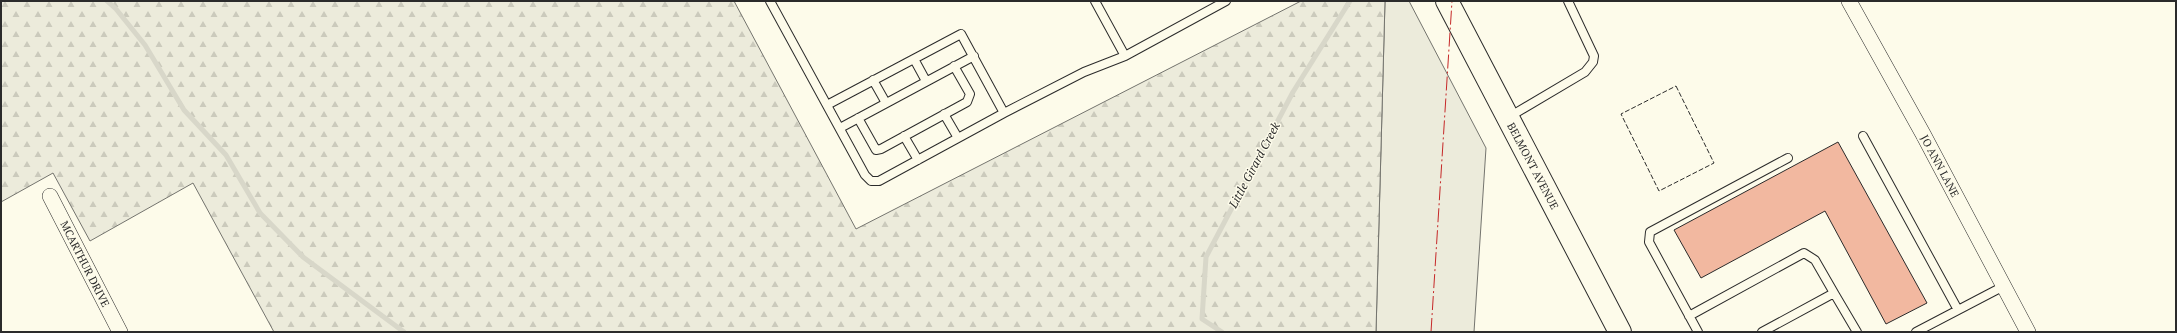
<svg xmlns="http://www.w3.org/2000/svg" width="2177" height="333" font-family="'PT Serif',serif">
  <defs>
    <pattern id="forest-firs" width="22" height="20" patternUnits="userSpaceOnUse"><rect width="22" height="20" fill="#ecebdb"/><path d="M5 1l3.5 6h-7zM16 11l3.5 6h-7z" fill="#cbcabc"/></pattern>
  </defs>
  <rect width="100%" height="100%" fill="#fdfbea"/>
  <path fill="#ecebdb" stroke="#74746e" d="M1385,1H1409L1486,148L1474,332H1376Z"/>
  <path fill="url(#forest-firs)" stroke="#74746e" d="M1,1H734L856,229L1301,1H1385L1376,332H274L193,183L90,241L53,173L1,202Z"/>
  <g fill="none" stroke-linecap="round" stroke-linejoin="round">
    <path stroke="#d8d7c9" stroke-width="5" d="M107,1L116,9L145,45L184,110L226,155L260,213L303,257L404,332
      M1222,332L1202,319L1206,257L1293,92L1350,1"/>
  </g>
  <path fill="#f2b8a0" stroke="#2b2b2b" d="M1838,142L1927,303L1886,324L1825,211L1701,278L1674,230Z"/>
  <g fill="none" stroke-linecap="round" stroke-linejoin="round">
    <defs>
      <path id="lane" d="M770,1L865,175L871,181H879L1004,113L1084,72L1125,56L1226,1
        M1095,1L1125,56
        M914,59L926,81
        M873,80L886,103
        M827,105L961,34L1004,113
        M944,114L958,138
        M1509,117L1585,72L1593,62L1594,56L1568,1
        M858,118L876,150L881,149L967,102L970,94L954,66
        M840,128L974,56
        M904,136L918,160
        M1863,136L1958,310
        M1689,316L1804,253L1815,260L1834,293
        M1698,332L1649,242L1650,232L1788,158
        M1762,332L1834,293L1857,332
        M1916,332L2004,286"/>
      <path id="street" d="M1849,1L1923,134L2028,332
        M50,196L120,332"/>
      <path id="secondary" d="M1447,1L1620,332"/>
    </defs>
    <use href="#lane" stroke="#2b2b2b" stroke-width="10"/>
    <use href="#street" stroke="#2b2b2b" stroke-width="16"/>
    <use href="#secondary" stroke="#2b2b2b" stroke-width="24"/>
    <use href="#lane" stroke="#fdfbea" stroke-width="8"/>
    <use href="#street" stroke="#fdfbea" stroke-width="15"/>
    <use href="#secondary" stroke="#fdfbea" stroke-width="22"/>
    <path stroke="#2b2b2b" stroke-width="1" stroke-dasharray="5 2" stroke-linecap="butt" d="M1676,86L1714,163L1659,191L1621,114Z"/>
    <path stroke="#c62828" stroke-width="1" stroke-dasharray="14 3 2 3" stroke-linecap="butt" d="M1431,332L1452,1"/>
  </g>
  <g text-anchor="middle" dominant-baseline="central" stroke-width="3" stroke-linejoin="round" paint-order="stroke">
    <g font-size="11" fill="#2b2b2b" stroke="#fdfbea">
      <text transform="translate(1533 166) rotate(62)">BELMONT AVENUE</text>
      <text transform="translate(1940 166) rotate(62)">JO ANN LANE</text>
      <text transform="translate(85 264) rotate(63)">MCARTHUR DRIVE</text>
    </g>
    <g font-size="12" font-style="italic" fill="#2b2b2b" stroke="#fdfbea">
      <text transform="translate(1254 165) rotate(-62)">Little Girard Creek</text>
    </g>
  </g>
  <rect width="2177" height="333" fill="none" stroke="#2b2b2b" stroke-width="4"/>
</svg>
